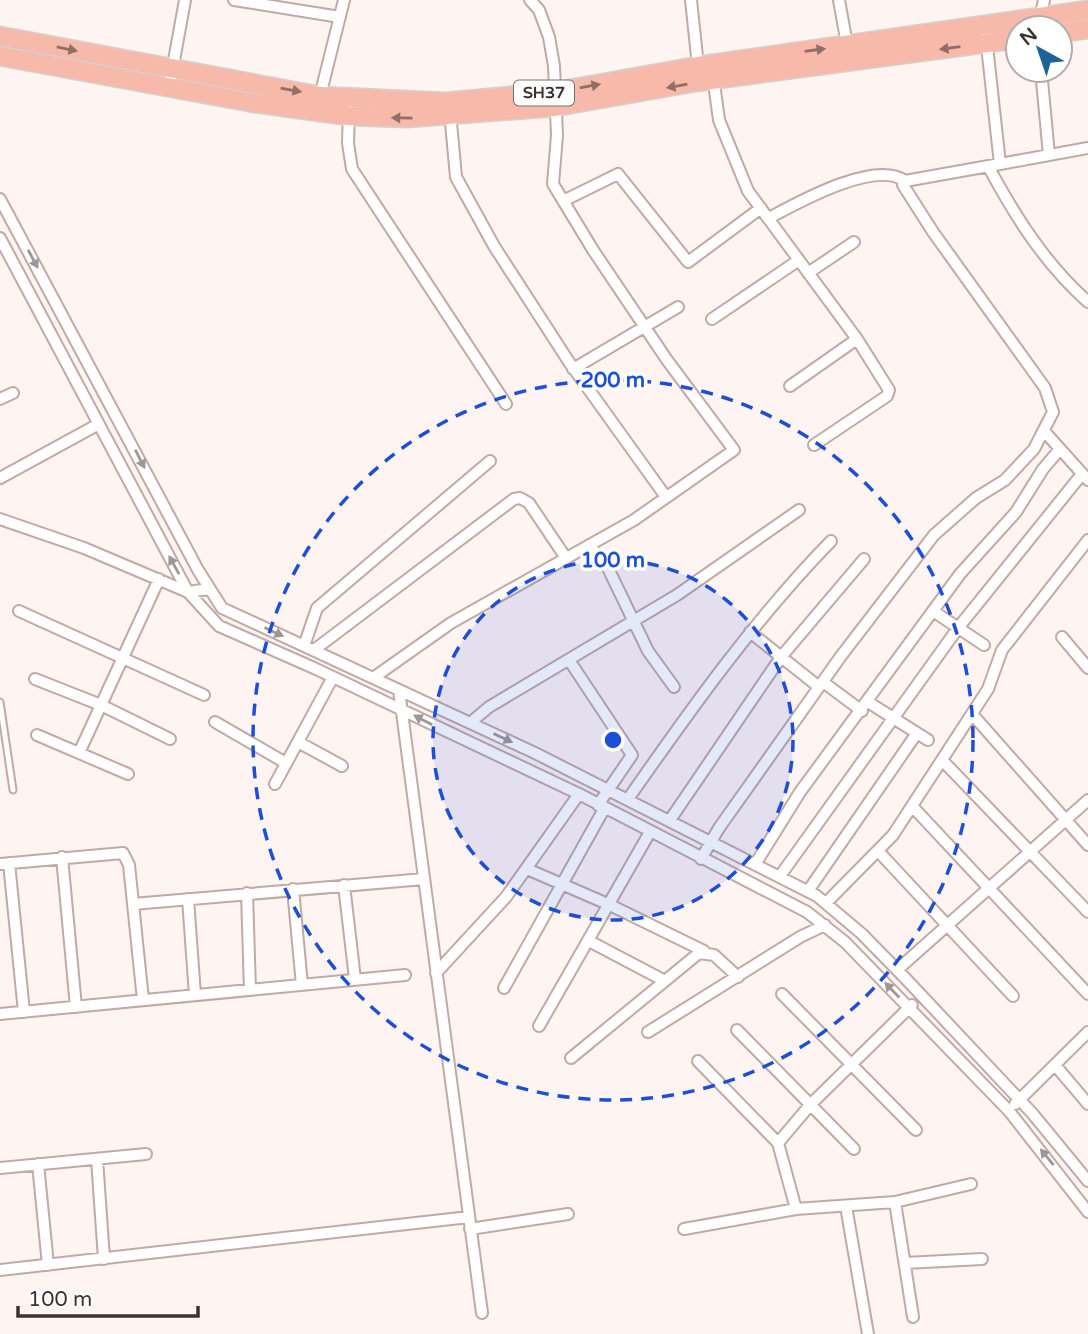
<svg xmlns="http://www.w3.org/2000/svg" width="1088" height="1334" font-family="'Varela Round',sans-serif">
  <rect width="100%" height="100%" fill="#fef4f2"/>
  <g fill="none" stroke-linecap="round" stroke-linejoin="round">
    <defs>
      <path id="lane" d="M0,702L13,790"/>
      <path id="street" d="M234,0L340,17
        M691,0L698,66
        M839,0L848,50
        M1038,28L1044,0
        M1041,70L1049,155
        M713,76L719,120L748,191L857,339L889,390L887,396L814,445
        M169,88L185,0
        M320,96L344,0
        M349,111L348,143L352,169L506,404
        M450,112L456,177L494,246L569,362L666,497
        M1000,164L1088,148
        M988,166C1015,216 1045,264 1088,302
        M0,199L198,570L222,608L535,753L817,896L862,934L906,979L1032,1113L1088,1181
        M563,201L618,174L688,262L761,208
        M769,218C797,203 875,159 905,181
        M0,238L188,592L219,626L314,668L579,794L807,912L845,942L1009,1111L1088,1212
        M808,273L854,242
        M712,319L799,260
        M573,369L678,307
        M790,386L857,339
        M0,399L13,393
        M1044,431L1088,480
        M0,478L97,425
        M0,519L84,548L188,592L209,589
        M589,545L607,566L648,651L674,687
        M19,611L204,695
        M933,611L984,645
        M750,632L819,687
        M1062,637L1088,668
        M304,646L317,608L490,461
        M314,650L514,499L520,498L529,503L566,558
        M569,660L632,755L598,805
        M373,678L451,623L634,520L734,450L667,360L593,250L553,184L557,135L554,66L549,37L539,10L530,0
        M35,679L101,705L170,739
        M823,682L862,711
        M399,690L482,1313
        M868,702L928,740
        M972,714L1088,845
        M215,722L286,763
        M470,723L489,707L677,595L799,510
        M37,735L128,774
        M298,742L342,766
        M79,753L159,579
        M942,760L1088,912
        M275,784L333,677
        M628,799C691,709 754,620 831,541
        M912,806L1088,994
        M670,820L781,657L864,559
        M879,852L1013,996
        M62,857L76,1007
        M701,859L719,828L841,656L934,535L976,498L1005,480L1034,449L1053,412L1045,388L933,232L903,185L905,181L1000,164L986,37
        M9,863L24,1012
        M756,863L800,792L960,574L1016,512L1043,469L1060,449
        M0,864L123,853L129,865L143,1000
        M527,869L610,905L704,951
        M780,876L958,628L1082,474
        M344,885L355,979
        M293,889L302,985
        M808,891L917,733
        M247,893L250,990
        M188,899L195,995
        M826,903L893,835L988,689L1002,650L1088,540
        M133,904L424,879
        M589,941L665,981
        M897,970L1088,800
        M436,973L506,897L579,794
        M504,988L604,809
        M782,994L916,1130
        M0,1014L405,975
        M539,1026L650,832
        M737,1030L854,1149
        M648,1032L800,937L825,925
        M571,1058L699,953L714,955L738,977
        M698,1061L778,1143L810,1105L912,1005
        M1055,1065L1088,1104
        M1015,1104L1088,1032
        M778,1143L796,1209
        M97,1159L104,1259
        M38,1164L48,1265
        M0,1168L146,1154
        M895,1202L913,1317
        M846,1206L868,1334
        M470,1229L568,1214
        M684,1229L796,1209L895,1202L971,1184
        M905,1263L982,1259
        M0,1270L469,1217"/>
      <path id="primary" d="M1060,33L1088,29
        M0,36L320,96L445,102L553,92L698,66L1088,10
        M0,56L254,103L349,116L407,118L555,107L696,82L1018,39"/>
    </defs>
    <use href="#lane" stroke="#c1aaa4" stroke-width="9"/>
    <use href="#street" stroke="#c1aaa4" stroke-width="14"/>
    <use href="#primary" stroke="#d4d2d1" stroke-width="21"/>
    <use href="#lane" stroke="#fff" stroke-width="5"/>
    <use href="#street" stroke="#fff" stroke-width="10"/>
    <use href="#primary" stroke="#f7b9aa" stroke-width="18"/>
  </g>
  <defs><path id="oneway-solid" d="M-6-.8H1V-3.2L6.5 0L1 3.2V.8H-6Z" transform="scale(1.75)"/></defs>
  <g fill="#906f66">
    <use href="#oneway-solid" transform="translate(950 48) rotate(172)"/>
    <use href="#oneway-solid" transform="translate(67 49) rotate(11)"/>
    <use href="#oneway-solid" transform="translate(815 50) rotate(-8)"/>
    <use href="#oneway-solid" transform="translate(590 86) rotate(-10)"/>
    <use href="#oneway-solid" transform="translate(677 86) rotate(170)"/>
    <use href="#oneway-solid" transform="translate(291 90) rotate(10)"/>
    <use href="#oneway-solid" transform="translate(402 118) rotate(-179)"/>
  </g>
  <g fill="#9d9897">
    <use href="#oneway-solid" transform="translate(33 259) rotate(62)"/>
    <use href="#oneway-solid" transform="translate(140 459) rotate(63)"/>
    <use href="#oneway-solid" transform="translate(174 565) rotate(-119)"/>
    <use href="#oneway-solid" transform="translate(274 632) rotate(25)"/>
    <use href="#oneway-solid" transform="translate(423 720) rotate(-153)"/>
    <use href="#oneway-solid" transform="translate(503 738) rotate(25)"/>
    <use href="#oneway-solid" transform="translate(892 990) rotate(-134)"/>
    <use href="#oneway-solid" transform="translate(1047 1157) rotate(-129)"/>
  </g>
  <circle cx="613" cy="740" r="180" fill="#1d4ed8" fill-opacity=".12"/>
  <g fill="none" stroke="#1d4ed8" stroke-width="3.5" stroke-dasharray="12 9">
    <circle cx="613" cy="740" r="180"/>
    <circle cx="613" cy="740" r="360"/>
  </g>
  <g text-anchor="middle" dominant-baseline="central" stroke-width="7" stroke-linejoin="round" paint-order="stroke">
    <rect fill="#fff" stroke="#76706d" stroke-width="2" x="514" y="80.5" width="60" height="25" rx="5"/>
    <g font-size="16" font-weight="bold" fill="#3b322f">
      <text x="544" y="93">SH37</text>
    </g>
  </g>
  <circle cx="613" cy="740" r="10" fill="#1d4ed8" stroke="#fff" stroke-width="3.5"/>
  <g font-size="21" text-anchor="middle" font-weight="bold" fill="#1d4ed8" stroke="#fff" stroke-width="7" stroke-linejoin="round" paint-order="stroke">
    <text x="613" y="387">200 m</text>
    <text x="613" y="567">100 m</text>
  </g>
  <g transform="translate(1039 49) rotate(320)"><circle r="33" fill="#ffffff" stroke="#b1adac" stroke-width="2"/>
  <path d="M0-5L12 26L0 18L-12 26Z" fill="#1c6498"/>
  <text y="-10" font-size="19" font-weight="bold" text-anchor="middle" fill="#3b322f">N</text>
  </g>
  <path d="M18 1306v10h180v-10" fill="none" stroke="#3b322f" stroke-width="3.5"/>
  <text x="28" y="1306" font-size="21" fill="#3b322f" stroke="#ffffff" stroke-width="5" paint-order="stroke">100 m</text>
</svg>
